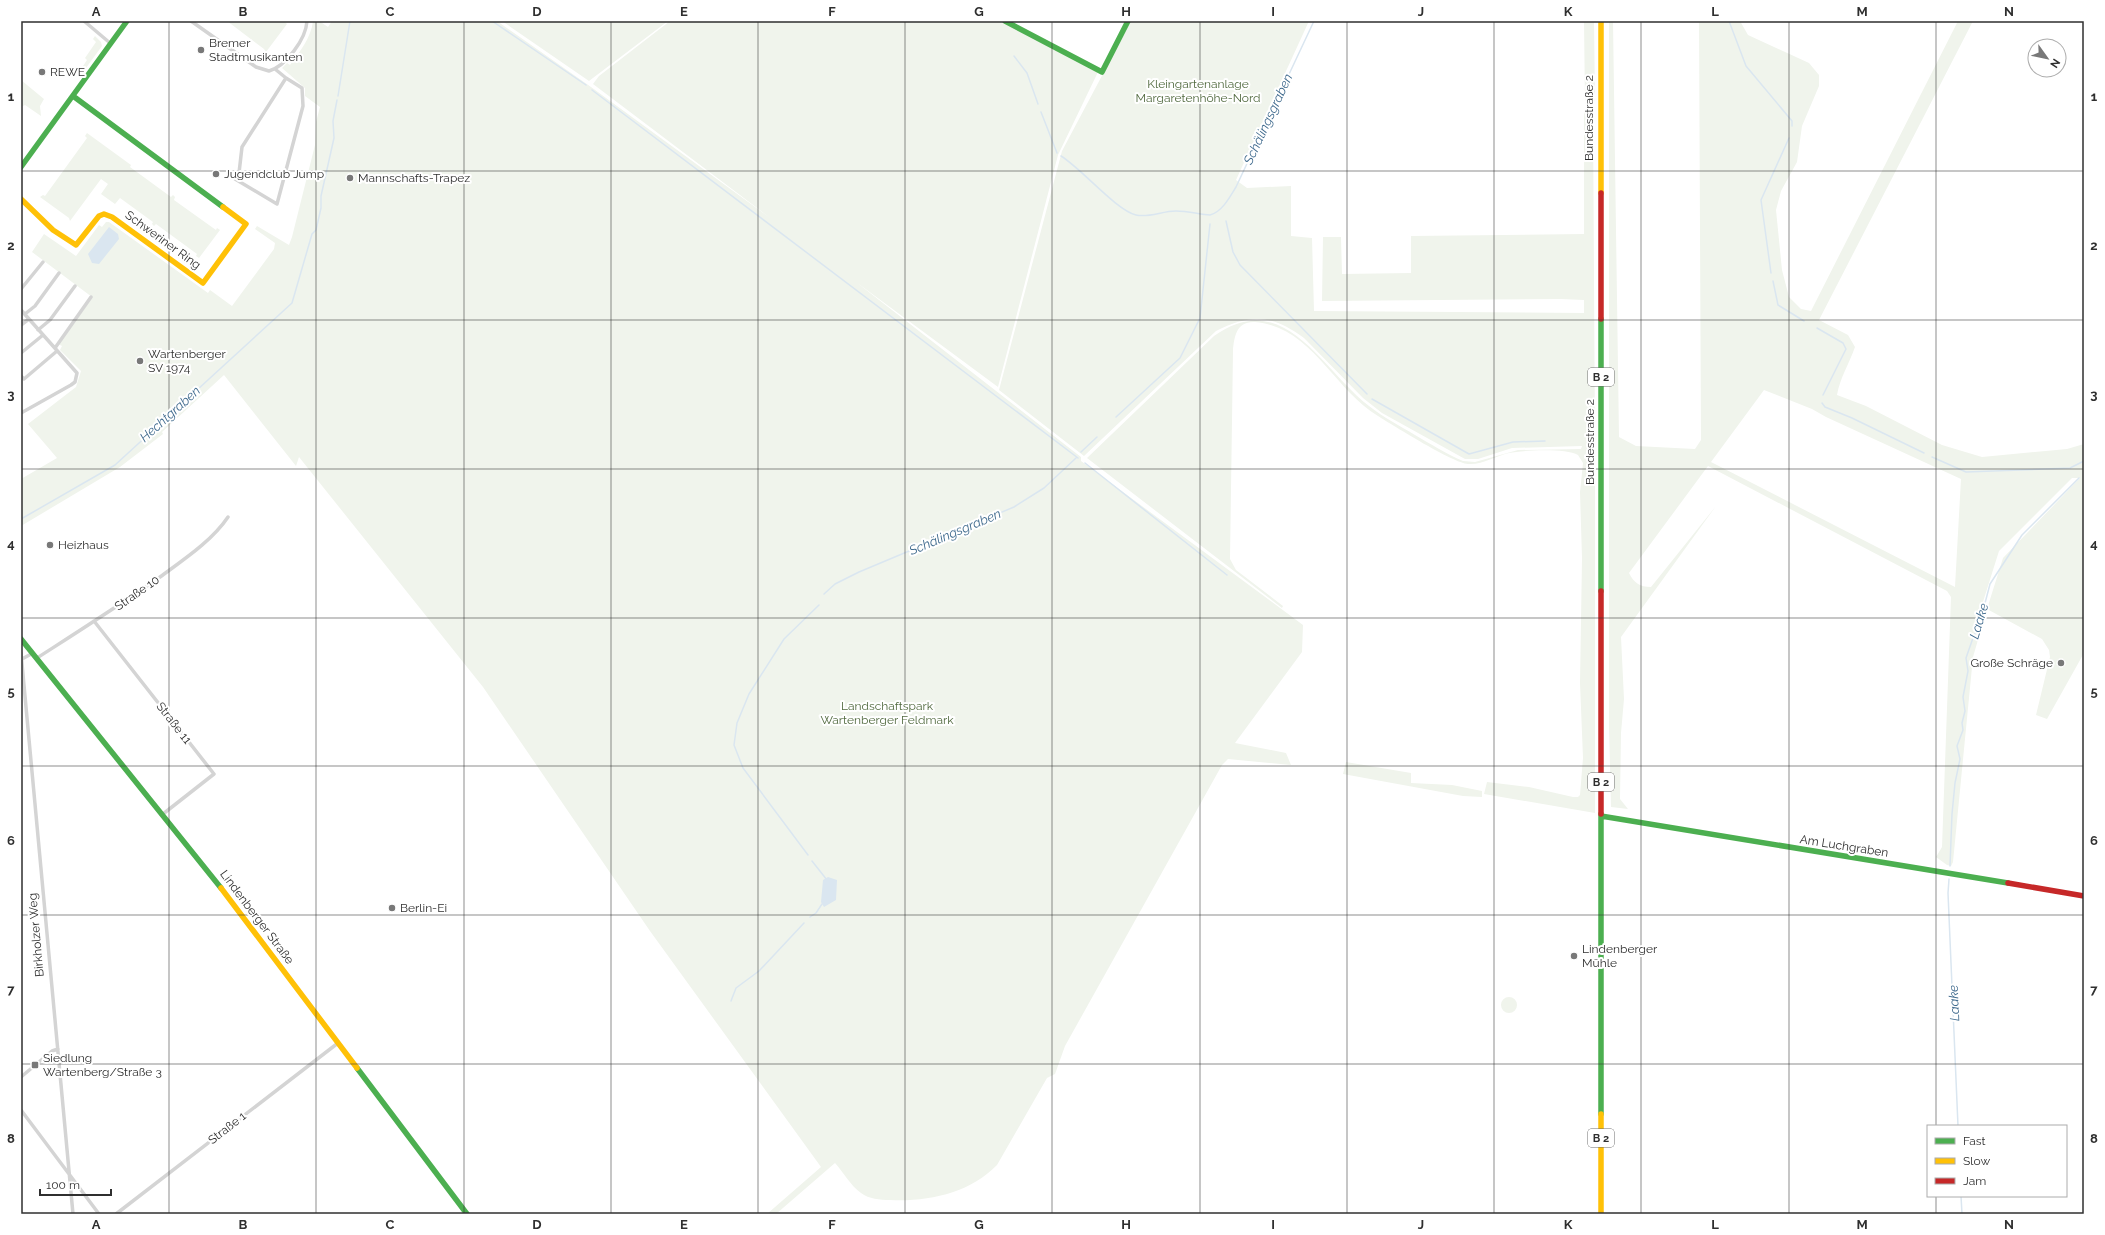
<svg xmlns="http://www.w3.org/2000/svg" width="2105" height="1235" font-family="Raleway,sans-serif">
  <rect width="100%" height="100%" fill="#fff"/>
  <path fill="#f0f4ec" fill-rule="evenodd" d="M227,21H284L287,24L266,52L264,49Z
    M313,21H319L328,27L332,21H497L591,87L773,220L593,84L599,76L670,21H1002L1098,72L1058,155L998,387L856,282L1081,457V461L1303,625L1302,652L1235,743L1286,753L1291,765L1228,759L1222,765L1065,1046L1055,1074L1047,1078L997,1165C970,1193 928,1202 890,1200C880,1200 869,1199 861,1193C851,1186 843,1172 835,1163L776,1214H767L821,1167L650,931L483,687L299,457L296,466L224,375L162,432L163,434L120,467L21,526V479L57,458L28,424L76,387L81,371L60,350L62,346L58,344L92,297L32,252L44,234L76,256L99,225L102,227L106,222H109L208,293L210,290L232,306L274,249L275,243L255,229L257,226L289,245L292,237L315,145L316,122L320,107L305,96V88L282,68L287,63L290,65C300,51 311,38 313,21Z
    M502,21H668L589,81Z
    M1131,21H1309L1236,180L1247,188L1291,186V236L1312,238L1314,311L1584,313V300L1561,299L1322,301L1323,237H1341L1342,274L1411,273V236L1584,234V111L1589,110L1593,113L1595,444L1589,445V449L1595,450V813L1484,794L1487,782L1529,787L1573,797H1578L1580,795L1583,758L1580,683L1582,558L1580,492L1583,463L1578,455C1566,448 1524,450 1509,453C1495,456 1483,465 1468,464C1453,463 1394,426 1378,416C1333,389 1312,327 1255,322C1237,321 1234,336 1233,351L1230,559L1236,570L1283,606L1282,608L1087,458L1214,336C1284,286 1321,369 1369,406C1383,417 1400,426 1415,435C1431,444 1446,454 1463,461L1475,462L1518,450L1581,449L1582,446L1512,448L1478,459H1465L1382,413L1363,398L1304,338C1273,315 1251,313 1216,331L1084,456L999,390L1062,151Z
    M1584,21H1594L1595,102L1591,105H1585Z
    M1609,21H1613L1619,437L1636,446L1695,449L1701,440L1699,21H1740L1748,35L1809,63L1819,75V86L1802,126L1797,162L1781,191L1776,210L1782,270L1789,297L1801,309L1811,311L1958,21H1973L1819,320L1848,335L1855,347C1849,364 1840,378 1837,395L1866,406L1942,445L1982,457L2067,449L2084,444V653L2047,719L2036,715L2050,657L2049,650L2042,639L1987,609L2003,558L2080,478H2072L1999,551L1982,605L1987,609L1973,657L1953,862L1951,866L1947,865L1936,857L1942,847L1951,597L1947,591L1708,466L1629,573C1634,583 1640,587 1651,587L1716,506L1621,637L1624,699L1621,733L1620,799L1628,809L1611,807L1609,727ZM1764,390L1812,409L1826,417L1961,479L1955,587L1711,462Z
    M95,36L101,42L102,46L83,72L78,68L81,69L87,60L85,58L96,42L93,39Z
    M21,80L44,99L40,106L41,116L25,105L21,107Z
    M87,133L131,165L130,167L171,197L173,195L175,197L174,200L216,230L217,228L220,230L199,258L196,256L197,254L156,224L154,226L152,224L153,222L120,198L115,204L101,194L108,184L101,179L70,221L69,218L40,197L43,195L45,196L87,138L85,136Z
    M1346,762L1411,773V783L1452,785L1482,791V797L1463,796L1343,774Z
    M1501 1005a8 8 0 1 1 16 0a8 8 0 1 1-16 0Z"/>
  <path fill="#dae6f0" d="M109,227L118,234L119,239L99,264L92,263L88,254Z
    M828,877L837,880L836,900L824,907L821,902L823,880Z"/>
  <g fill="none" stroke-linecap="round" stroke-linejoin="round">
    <path stroke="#dae6f0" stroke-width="1.5" d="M492,21L586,85
      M1729,21L1746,66L1792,121V126
      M1014,56L1027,73L1038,104
      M592,90L1078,458
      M338,96L350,21
      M1041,112L1057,153
      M1061,156C1082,169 1116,210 1136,215C1149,218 1162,211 1176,211C1187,211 1199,214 1210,215C1222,212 1230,197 1236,187L1314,21
      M1226,221L1233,252L1240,265L1367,394
      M1771,273L1761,200L1789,138
      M1773,281L1778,305L1804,321
      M1817,328L1843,343L1846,349L1823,395
      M1372,399L1469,454L1513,442L1545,441
      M1822,403L1825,407L1852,418L1924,453
      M1116,417L1180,358L1200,318L1210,224
      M1081,452L1097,437
      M1932,457L1966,472L2070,468L2084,461
      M1085,463L1227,575
      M21,519L115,465L292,303L312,234L316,230L321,208V196L334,138L333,121L337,100
      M824,594L835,584L859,572L1014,507L1044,488L1076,458
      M808,855L743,768L734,745L737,723L749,694L784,639L819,605
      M812,861L827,880
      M1950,866L1952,814L1955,783L1960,759L1957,746L1963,730L1962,723L1965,711L1963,697L1968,671L1966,658L1974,635L1978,630L1990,584L2022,535L2079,478
      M1949,879L1948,893L1958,1126
      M810,917L816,913L822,904
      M731,1001L736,988L759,971L804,923
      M1961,1196L1962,1214"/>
    <path stroke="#d4d4d4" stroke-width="3.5" d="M84,21L110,43
      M191,21L256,67L269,71C286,66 306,39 307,21
      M275,69L286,78L242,147L239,173L235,179L277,204L303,106L302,88L286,78
      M21,289L43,262
      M21,310L77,373L75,382L71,385L21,413
      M25,314L35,306L59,273
      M21,325L29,319
      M38,330L50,320L75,286
      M55,348L91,297
      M21,353L43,335
      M21,376L24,379L57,351
      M94,621L214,774L163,814
      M21,653L73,1214
      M37,658C79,631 120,605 160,577C183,560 212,541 228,517
      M22,659L33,653
      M21,1077L52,1051L58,1049
      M21,1110L99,1214
      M116,1214L338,1043"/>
    <path stroke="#4caf50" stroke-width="5.5" d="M1005,21L1102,72L1128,21
      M73,96L223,207
      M21,167L127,21
      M1601,319V591
      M21,639L221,888
      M1601,814V1114
      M1601,816L2008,883
      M357,1068L467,1214"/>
    <path stroke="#ffc107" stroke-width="5.5" d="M1601,21V193
      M21,199L53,230L76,245L99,216L104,214L112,217L203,283L246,224L223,207
      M221,888L357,1068
      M1601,1114V1214"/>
    <path stroke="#c62828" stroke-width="5.5" d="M1601,193V319
      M1601,591V814
      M2008,883L2084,896"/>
  </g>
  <path fill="none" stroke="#2f2f2f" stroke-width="1" stroke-opacity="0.55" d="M169,21V1214M316,21V1214M464,21V1214M611,21V1214M758,21V1214M905,21V1214M1052,21V1214M1200,21V1214M1347,21V1214M1494,21V1214M1641,21V1214M1789,21V1214M1936,21V1126M21,171H2084M21,320H2084M21,469H2084M21,618H2084M21,766H2084M21,915H2084M21,1064H2084M1936,1196V1214"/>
  <g fill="#787878" stroke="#fff" stroke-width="1.5">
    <circle cx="201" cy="50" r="4"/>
    <circle cx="42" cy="72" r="4"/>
    <circle cx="216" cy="174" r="4"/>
    <circle cx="350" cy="178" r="4"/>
    <circle cx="140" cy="361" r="4"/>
    <circle cx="50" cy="545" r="4"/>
    <circle cx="2061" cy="663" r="4"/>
    <circle cx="392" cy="908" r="4"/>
    <circle cx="1574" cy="956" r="4"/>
    <rect x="31" y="1061" width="8" height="8" rx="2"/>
  </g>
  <g text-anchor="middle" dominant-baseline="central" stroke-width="4" stroke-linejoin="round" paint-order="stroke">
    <g fill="#fff" stroke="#6d6d6d" stroke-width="1">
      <rect x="1588" y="368" width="26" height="18" rx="3"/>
      <rect x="1588" y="773" width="26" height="18" rx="3"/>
      <rect x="1588" y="1129" width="26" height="18" rx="3"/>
    </g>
    <g font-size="11" font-weight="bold" fill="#2f2f2f">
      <text x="1601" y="377">B 2</text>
      <text x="1601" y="782">B 2</text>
      <text x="1601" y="1138">B 2</text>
    </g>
    <g font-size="12" fill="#2f2f2f" stroke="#fff" text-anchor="start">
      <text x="209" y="43">Bremer<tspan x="209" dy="14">Stadtmusikanten</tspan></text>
      <text x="50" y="72">REWE</text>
      <text x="224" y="174">Jugendclub Jump</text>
      <text x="358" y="178">Mannschafts-Trapez</text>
      <text x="148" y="354">Wartenberger<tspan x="148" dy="14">SV 1974</tspan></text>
      <text x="58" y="545">Heizhaus</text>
      <text x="2053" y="663" text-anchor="end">Große Schräge</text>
      <text x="400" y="908">Berlin-Ei</text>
      <text x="1582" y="949">Lindenberger<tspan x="1582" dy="14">Mühle</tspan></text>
      <text x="43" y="1058">Siedlung<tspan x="43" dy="14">Wartenberg/Straße 3</tspan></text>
    </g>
    <g font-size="12" fill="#50693e" stroke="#fff">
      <text x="1198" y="84">Kleingartenanlage<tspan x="1198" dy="14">Margaretenhöhe-Nord</tspan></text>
      <text x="887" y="706">Landschaftspark<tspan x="887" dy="14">Wartenberger Feldmark</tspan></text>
    </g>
    <g font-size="12" fill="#2f2f2f" stroke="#fff">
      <text transform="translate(1589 118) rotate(-90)">Bundesstraße 2</text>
      <text transform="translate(163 240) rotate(36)">Schweriner Ring</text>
      <text transform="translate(1590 442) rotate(-90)">Bundesstraße 2</text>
      <text transform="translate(137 593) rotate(-35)">Straße 10</text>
      <text transform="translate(174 723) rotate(52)">Straße 11</text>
      <text transform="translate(1844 846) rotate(9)">Am Luchgraben</text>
      <text transform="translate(257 917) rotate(53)">Lindenberger Straße</text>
      <text transform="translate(36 935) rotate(-95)">Birkholzer Weg</text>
      <text transform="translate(227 1128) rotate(-38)">Straße 1</text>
    </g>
    <g font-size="13" font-style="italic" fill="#406b8e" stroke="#fff">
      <text transform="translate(1268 119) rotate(-65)">Schälingsgraben</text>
      <text transform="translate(170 414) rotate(-42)">Hechtgraben</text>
      <text transform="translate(955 532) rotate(-23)">Schälingsgraben</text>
      <text transform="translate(1979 621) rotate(-73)">Laake</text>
      <text transform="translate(1954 1003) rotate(-92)">Laake</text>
    </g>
  </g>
  <rect width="2105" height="1235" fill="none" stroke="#ffffff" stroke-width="44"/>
  <rect x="1927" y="1125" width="140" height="72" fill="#ffffff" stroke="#acacac"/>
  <rect x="1935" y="1138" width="20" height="6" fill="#4caf50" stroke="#acacac"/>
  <text x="1963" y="1145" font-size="12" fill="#2f2f2f">Fast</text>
  <rect x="1935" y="1158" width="20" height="6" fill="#ffc107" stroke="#acacac"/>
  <text x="1963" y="1165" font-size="12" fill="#2f2f2f">Slow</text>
  <rect x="1935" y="1178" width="20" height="6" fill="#c62828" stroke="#acacac"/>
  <text x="1963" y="1185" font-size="12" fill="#2f2f2f">Jam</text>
  <g transform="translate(2047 58) rotate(123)"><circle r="19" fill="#ffffff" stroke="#acacac"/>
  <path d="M0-3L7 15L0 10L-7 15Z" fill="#787878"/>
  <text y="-6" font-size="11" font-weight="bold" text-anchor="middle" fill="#2f2f2f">N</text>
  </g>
  <path d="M40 1189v6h71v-6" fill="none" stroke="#2f2f2f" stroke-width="2"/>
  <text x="46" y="1189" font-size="12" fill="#2f2f2f" stroke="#ffffff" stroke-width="3" paint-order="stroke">100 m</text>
  <rect x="22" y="22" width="2061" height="1191" fill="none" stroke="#2f2f2f" stroke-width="1.5"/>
  <g font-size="13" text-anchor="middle" font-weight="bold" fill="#2f2f2f">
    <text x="96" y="16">A</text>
    <text x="243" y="16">B</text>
    <text x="390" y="16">C</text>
    <text x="537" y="16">D</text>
    <text x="684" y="16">E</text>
    <text x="832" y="16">F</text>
    <text x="979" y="16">G</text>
    <text x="1126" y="16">H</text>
    <text x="1273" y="16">I</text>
    <text x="1421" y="16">J</text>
    <text x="1568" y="16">K</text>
    <text x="1715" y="16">L</text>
    <text x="1862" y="16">M</text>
    <text x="2009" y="16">N</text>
    <text x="11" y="101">1</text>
    <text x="2094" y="101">1</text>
    <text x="11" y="250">2</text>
    <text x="2094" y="250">2</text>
    <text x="11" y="399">3</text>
    <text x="2094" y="399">3</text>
    <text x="11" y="548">4</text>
    <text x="2094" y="548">4</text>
    <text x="11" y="696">5</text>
    <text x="2094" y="696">5</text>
    <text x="11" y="845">6</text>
    <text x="2094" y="845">6</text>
    <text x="11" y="994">7</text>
    <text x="2094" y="994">7</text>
    <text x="11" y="1143">8</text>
    <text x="2094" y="1143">8</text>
    <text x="96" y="1229">A</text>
    <text x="243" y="1229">B</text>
    <text x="390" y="1229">C</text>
    <text x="537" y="1229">D</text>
    <text x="684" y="1229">E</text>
    <text x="832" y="1229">F</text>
    <text x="979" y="1229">G</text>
    <text x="1126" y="1229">H</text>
    <text x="1273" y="1229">I</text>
    <text x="1421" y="1229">J</text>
    <text x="1568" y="1229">K</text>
    <text x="1715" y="1229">L</text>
    <text x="1862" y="1229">M</text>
    <text x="2009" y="1229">N</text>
  </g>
</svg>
